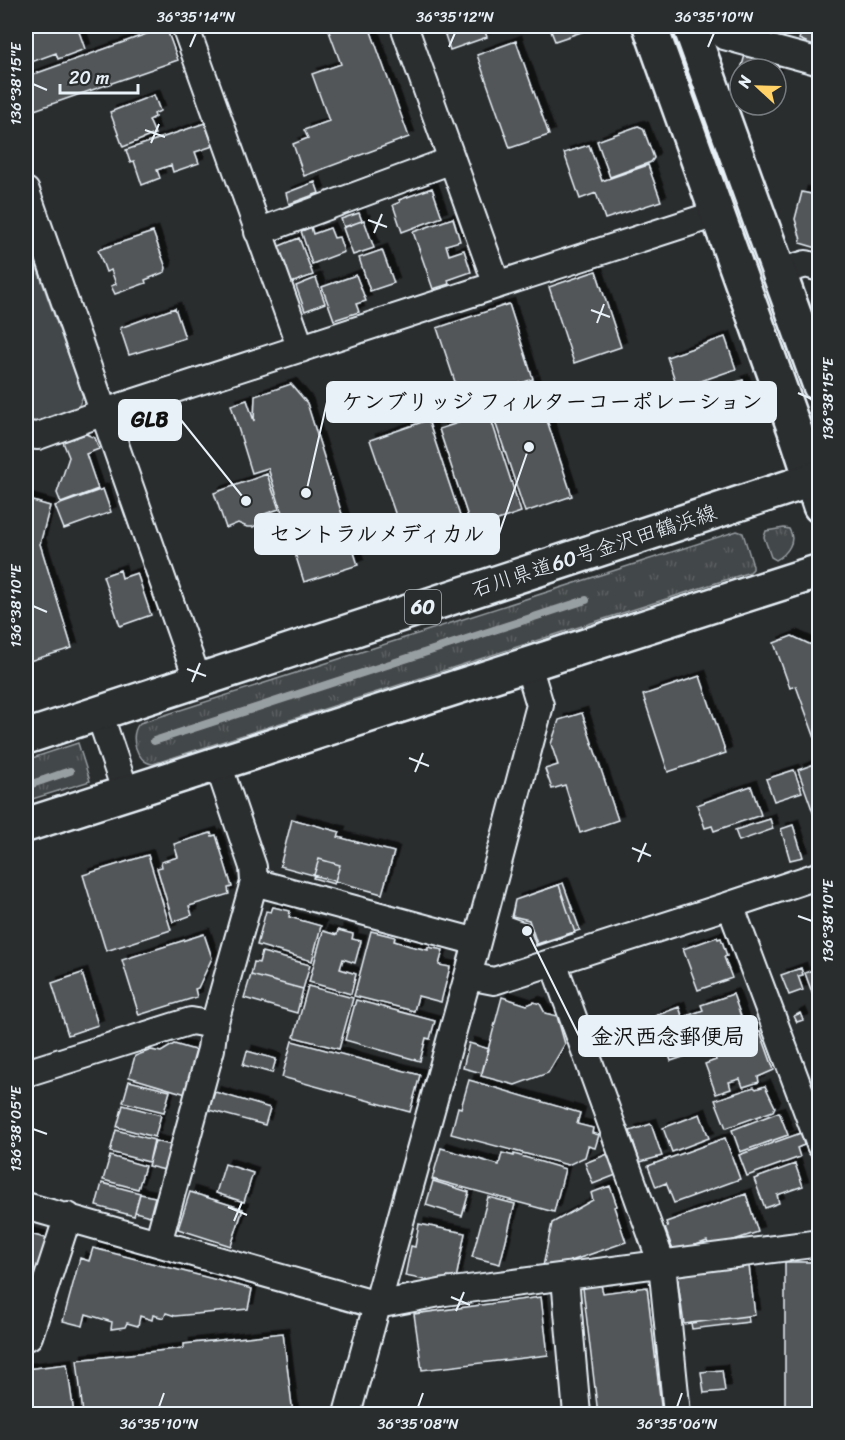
<svg xmlns="http://www.w3.org/2000/svg" width="845" height="1440" font-family="Sriracha,'Klee One',sans-serif">
  <defs>
    <pattern id="grass-tufts" width="24" height="20" patternUnits="userSpaceOnUse" patternTransform="scale(1.5)"><rect width="24" height="20" fill="#424648"/><path d="M3 7l-1-3M5 7V3M7 7l1-3M15 17l-1-3M17 17v-4M19 17l1-3" fill="none" stroke="#5d6163"/></pattern>
    <filter id="shadow"><feDropShadow dx="5.5" dy="-5.5" stdDeviation="0" flood-color="#0009"/></filter>
  </defs>
  <rect width="100%" height="100%" fill="#2a2d2e"/>
  <filter id="ink" filterUnits="userSpaceOnUse"><feTurbulence type="fractalNoise" baseFrequency=".0167" numOctaves="2"/><feDisplacementMap in="SourceGraphic" scale="12" xChannelSelector="R" yChannelSelector="G"/><feConvolveMatrix kernelMatrix="1 2 1 2 8 2 1 2 1" color-interpolation-filters="sRGB"/></filter>
  <g filter="url(#ink)">
    <path fill="url(#grass-tufts)" stroke="#959ca0" stroke-width="1.5" d="M784,528L789,529C797,541 787,554 776,560L771,557L764,537L766,531Z
      M737,531L743,533L753,566V569L750,572L153,764C136,763 128,734 140,723Z
      M78,743L90,781L26,801V760Z"/>
    <path fill="#424648" stroke="#959ca0" stroke-width="1.5" d="M26,237L83,396L77,410L35,423L26,421Z"/>
    <g fill="none" stroke-linecap="round" stroke-linejoin="round">
      <path stroke="#989fa3" stroke-width="8" d="M154,741L586,600
        M26,786L70,771"/>
    </g>
    <path fill="#535759" stroke="#e8f1f8" stroke-width="1.5" filter="url(#shadow)" d="M26,26H77L85,49L58,59L56,53L26,64Z
      M327,26H369L409,137L304,176L293,144L308,138L304,130L329,121L312,74L341,64Z
      M442,26H483L487,37L450,50Z
      M549,26H599L555,41Z
      M749,26H787L783,40L748,29Z
      M804,26H820V47L818,46L816,49L805,45L806,42L799,39Z
      M166,27L178,60L26,113V77Z
      M516,41L549,135L510,148L477,55Z
      M745,55L779,65L776,76V69H741Z
      M154,95L160,111L154,114L155,117L149,120L155,134L123,147L110,112Z
      M205,123L213,146L195,152L199,163L173,172L171,165L157,170L160,178L142,185L134,161L130,162L126,150Z
      M638,126L643,128L654,158L651,162L610,177L597,141Z
      M589,145L602,181L648,165L661,201L605,219L596,193L580,199L564,153Z
      M315,182L319,193L289,204L286,193Z
      M432,188L442,217L402,232L393,205L400,202L399,200Z
      M802,192L820,196V254L815,253L817,248L800,243L801,240L795,219Z
      M359,213L362,221L344,227L341,219Z
      M453,218L460,241L446,245L449,255L464,250L471,272L448,280L449,284L433,289L413,232Z
      M364,220L374,248L353,255L343,228Z
      M311,227L313,234L330,228L334,238L339,237L344,252L312,264L301,231Z
      M153,232L166,268L165,272L145,280L146,283L115,294L111,286L116,284L111,270L106,272L98,250Z
      M299,238L313,275L291,283L277,247Z
      M382,250L394,283L370,291L359,258Z
      M596,271L621,347L574,363L549,287Z
      M356,275L366,301L356,304L359,312L334,320L322,287Z
      M316,278L325,303L305,311L296,286Z
      M509,304L533,379L462,403L437,328Z
      M175,308L185,338L129,355L120,328Z
      M725,337L736,369L678,389L667,357Z
      M743,380L748,394L742,396L736,382Z
      M534,381L572,496L525,512L487,397Z
      M291,384L307,403L358,565L304,582L268,468L252,473L231,405L247,400L254,421L255,396Z
      M489,413L521,512L472,529L439,429Z
      M428,420L464,528L407,548L370,440Z
      M86,434L95,438L99,449L86,454L98,489L61,503L57,493L69,457L63,442Z
      M267,474L279,509L265,514L257,525L253,527H247L238,523L226,528L214,493Z
      M103,489L111,512L64,529L55,506Z
      M26,499L50,506L40,544L72,648L26,662Z
      M120,570L122,578L137,573L151,615L120,626L103,576Z
      M792,636L820,649V752L796,686L790,688L774,643Z
      M700,676L726,753L668,772L643,695Z
      M582,713L618,820L580,833L565,785L552,789L545,769L558,765L551,744L559,720Z
      M820,762V832L798,770Z
      M794,770L802,792L774,801L766,779Z
      M751,786L761,815L714,831L712,826L705,828L697,805Z
      M292,819L340,832L338,837L394,852L382,894L280,866Z
      M770,819L773,829L739,841L735,830Z
      M793,825L803,857L790,860L781,829Z
      M211,833L212,836L216,835L232,887L228,888L229,894L189,906L192,915L173,922L157,868L162,867L161,862L178,857L174,844Z
      M148,855L171,930L106,951L83,875Z
      M319,859L340,865L334,884L313,878Z
      M563,883L580,930L537,944L529,920L512,916L515,900Z
      M559,885L575,933L536,946L528,923L511,917L515,900Z
      M273,907L290,911L289,917L321,926L312,961L257,945L266,911L271,912Z
      M338,930L353,934L352,939L361,941L355,963L343,959L340,969L356,974L351,994L309,982L323,931L337,935Z
      M371,931L395,937L394,941L410,946L428,950V947L443,950L439,965L450,967L441,1002L418,996L414,1011L354,996Z
      M204,934L212,958L198,988L195,989L197,997L139,1015L122,960Z
      M717,937L718,939L721,938L727,956L724,957L732,978L698,990L683,949Z
      M262,952L310,965L303,989L251,975L254,962L259,963Z
      M820,967V1000L815,1001L805,973Z
      M801,968L803,975L798,976L803,990L789,995L781,975Z
      M82,973L98,1025L68,1035L52,983Z
      M251,975L303,989L297,1013L244,998Z
      M308,986L353,998L339,1049L294,1037Z
      M733,994L743,1022L740,1023L742,1028L730,1032L732,1037L699,1048L687,1016L703,1010L701,1005Z
      M502,997L527,1005L534,1002L540,1004L545,1013L557,1016L565,1044L548,1073L515,1085L481,1076Z
      M356,1000L435,1021L430,1039L426,1038L420,1061L345,1040Z
      M679,1007L695,1053L671,1061L655,1016Z
      M800,1013L803,1020L797,1022L794,1016Z
      M760,1031L774,1070L758,1077L759,1082L743,1087L740,1079L729,1082L731,1089L716,1094L705,1064L716,1060L712,1048Z
      M292,1041L420,1075L410,1112L282,1077Z
      M469,1043L489,1049L482,1073L463,1068Z
      M174,1044L198,1051L186,1094L129,1077L135,1056L151,1050L161,1052Z
      M247,1051L276,1059L272,1073L243,1065Z
      M469,1080L580,1113L577,1124L593,1128L592,1133L599,1135L595,1148L588,1146L585,1157L568,1165L451,1134L458,1107L461,1108Z
      M129,1081L170,1091L164,1112L123,1102Z
      M765,1086L775,1107L773,1111L726,1128L715,1100L754,1087L756,1089Z
      M215,1092L270,1108L265,1125L209,1110Z
      M123,1105L161,1115L155,1137L117,1127Z
      M779,1112L788,1135L740,1152L732,1130Z
      M700,1114L709,1138L672,1152L663,1128Z
      M651,1124L662,1156L640,1162L630,1131Z
      M116,1130L154,1140L149,1162L110,1152Z
      M801,1133L804,1145L797,1148L800,1157L747,1176L739,1155Z
      M725,1138L740,1179L674,1203L666,1183L656,1187L648,1166Z
      M155,1141L171,1145L165,1170L148,1166Z
      M441,1148L499,1165L502,1153L514,1156V1154L565,1169L554,1212L432,1179Z
      M608,1154L616,1175L593,1184L585,1163Z
      M110,1156L145,1166L138,1189L103,1180Z
      M225,1164L253,1173L244,1202L216,1193Z
      M795,1164L803,1186L777,1195L779,1203L765,1208L754,1179Z
      M433,1181L469,1192L462,1216L426,1205Z
      M102,1183L140,1193L134,1216L96,1206Z
      M610,1186L617,1206L614,1207L626,1242L542,1271L552,1223L593,1200L591,1193Z
      M190,1192L243,1209L231,1246L178,1229Z
      M140,1194L155,1197L150,1216L135,1212Z
      M746,1194L758,1232L710,1248L707,1241L674,1253L665,1228L668,1227L666,1222Z
      M488,1197L515,1204L500,1264L472,1257Z
      M419,1224L465,1233L456,1279L447,1277L446,1284L405,1276L411,1246L415,1247Z
      M26,1233L53,1240L26,1324Z
      M93,1248L252,1289L248,1309L175,1316L166,1313L164,1318L153,1315L152,1320L140,1316L138,1326L127,1323L125,1327L111,1329L112,1322L86,1314L83,1326L63,1321L80,1258L89,1261Z
      M785,1262H820V1414H785Z
      M749,1266L755,1315L684,1324L677,1275Z
      M601,1285L603,1293L647,1287L662,1414H598L583,1288Z
      M541,1297L548,1355L422,1370L414,1314Z
      M748,1316L749,1322L692,1329L691,1323Z
      M283,1333L293,1414H83L77,1360L184,1348V1344Z
      M67,1364L74,1414H26V1369Z
      M722,1370L725,1391L704,1393L701,1372Z"/>
    <g fill="none" stroke-linecap="round" stroke-linejoin="round">
      <defs>
        <path id="street" d="M185,26L301,349
          M404,26L497,285
          M724,36L820,62
          M26,191L198,681
          M258,232L452,160
          M779,272L806,264L820,268
          M26,435L38,436L104,412L716,214
          M99,713L126,793
          M820,875L730,905L820,1145
          M254,882L477,942
          M553,962L662,1264L677,1414
          M468,976L494,981L730,905
          M26,1073L191,1021L214,1025L254,882L253,867L218,764
          M26,1206L377,1305L445,1292L820,1243
          M158,1243L211,1049L214,1025
          M565,1278L577,1414
          M26,1337L29,1336L68,1216
          M347,1414L468,976L540,705L528,665"/>
        <path id="secondary" d="M650,26L798,439L820,506
          M690,26L820,386"/>
        <path id="primary" d="M26,737L820,477
          M26,825L820,571"/>
      </defs>
      <use href="#street" stroke="#e8f1f8" stroke-width="30"/>
      <use href="#secondary" stroke="#e8f1f8" stroke-width="38"/>
      <use href="#primary" stroke="#e8f1f8" stroke-width="38"/>
      <use href="#street" stroke="#2a2d2e" stroke-width="26"/>
      <use href="#secondary" stroke="#2a2d2e" stroke-width="33"/>
      <use href="#primary" stroke="#2a2d2e" stroke-width="33"/>
    </g>
  </g>
  <path fill="none" stroke="#e8f1f8" stroke-width="2" d="M190,47L196,33M449,47L455,33M708,47L714,33M33,84L47,90M145,130L165,137M151,143L159,124M368,220L387,227M374,233L382,214M591,310L610,317M597,323L604,304M798,393L812,399M33,606L47,612M187,669L206,676M192,682L200,663M409,758L429,766M415,772L423,753M632,848L651,856M638,862L646,843M798,916L812,921M33,1129L47,1134M228,1207L247,1215M234,1221L242,1202M451,1297L470,1305M456,1311L464,1292M159,1407L164,1393M418,1407L423,1393M677,1407L682,1393"/>
  <g text-anchor="middle" dominant-baseline="central" stroke-width="4.5" stroke-linejoin="round" paint-order="stroke">
    <rect fill="#2a2d2e" stroke="#afb6bb" stroke-width="1.5" x="405" y="590" width="36" height="34" rx="4.5"/>
    <g font-size="20" font-weight="bold" fill="#e8f1f8">
      <text x="423" y="607">60</text>
    </g>
    <g font-size="21" fill="#e8f1f8" stroke="#2a2d2e">
      <text transform="translate(594 551) rotate(-18)">石川県道60号金沢田鶴浜線</text>
    </g>
  </g>
  <path fill="none" stroke="#e8f1f8" stroke-width="2" d="M306 493L327 402M246 501L181 420M529 447L499 534M527 931L579 1036"/>
  <g fill="#e8f1f8" stroke="#2a2d2e" stroke-width="2">
    <circle cx="306" cy="493" r="6"/>
    <circle cx="246" cy="501" r="6"/>
    <circle cx="529" cy="447" r="6"/>
    <circle cx="527" cy="931" r="6"/>
  </g>
  <g fill="#e8f1f8" stroke="#e8f1f8" stroke-width="2">
    <rect x="327" y="382" width="449" height="40" rx="6"/>
    <rect x="119" y="400" width="62" height="40" rx="6"/>
    <rect x="255" y="514" width="244" height="40" rx="6"/>
    <rect x="579" y="1016" width="178" height="40" rx="6"/>
  </g>
  <g font-size="22" text-anchor="middle" font-weight="bold" fill="#111">
    <text x="552" y="409">ケンブリッジ フィルターコーポレーション</text>
    <text x="150" y="427">GLB</text>
    <text x="377" y="541">セントラルメディカル</text>
    <text x="668" y="1044">金沢西念郵便局</text>
  </g>
  <rect width="845" height="1440" fill="none" stroke="#2a2d2e" stroke-width="66"/>
  <g transform="translate(758 87) rotate(292)"><circle r="28" fill="#2a2d2e" stroke="#767b7f" stroke-width="1.5"/>
  <path d="M0-4.5L10 22L0 15L-10 22Z" fill="#ffd166"/>
  <text y="-9" font-size="16" font-weight="bold" text-anchor="middle" fill="#e8f1f8">N</text>
  </g>
  <path d="M60 84v9h78v-9" fill="none" stroke="#e8f1f8" stroke-width="3"/>
  <text x="69" y="84" font-size="18" fill="#e8f1f8" stroke="#2a2d2e" stroke-width="4.5" paint-order="stroke">20 m</text>
  <rect x="33" y="33" width="779" height="1374" fill="none" stroke="#e8f1f8" stroke-width="2"/>
  <g font-size="15" text-anchor="middle" fill="#e8f1f8">
    <text x="196" y="22">36°35'14"N</text>
    <text x="455" y="22">36°35'12"N</text>
    <text x="714" y="22">36°35'10"N</text>
    <text transform="translate(16 84) rotate(-90)" y="5">136°38'15"E</text>
    <text transform="translate(828 399) rotate(-90)" y="5">136°38'15"E</text>
    <text transform="translate(16 606) rotate(-90)" y="5">136°38'10"E</text>
    <text transform="translate(828 921) rotate(-90)" y="5">136°38'10"E</text>
    <text transform="translate(16 1129) rotate(-90)" y="5">136°38'05"E</text>
    <text x="159" y="1429">36°35'10"N</text>
    <text x="418" y="1429">36°35'08"N</text>
    <text x="677" y="1429">36°35'06"N</text>
  </g>
</svg>
